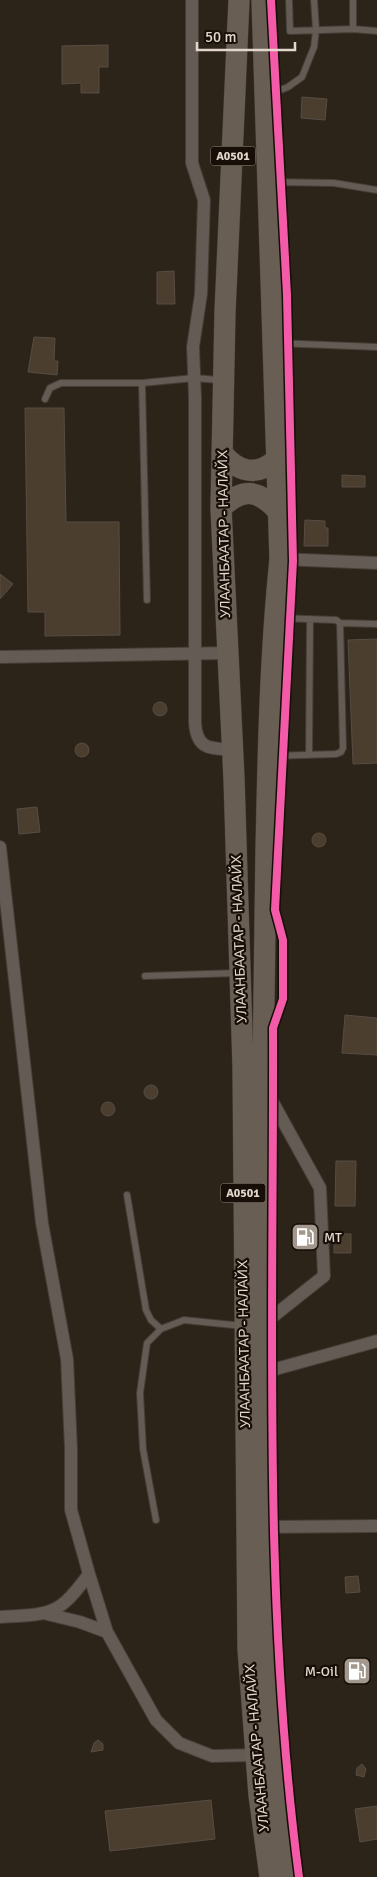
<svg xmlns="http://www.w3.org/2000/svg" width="377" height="1877" font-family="Signika,sans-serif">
  <rect width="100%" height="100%" fill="#2c2319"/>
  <path fill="#4b3e2f" stroke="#564d45" d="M108,45V67H99V93H81V83L62,84V46Z
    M302,97L327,99L325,120L301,118Z
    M174,271L175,304H157V272Z
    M34,337L55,338L54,361H58L57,375L28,372Z
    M25,408H64L66,522H119L120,635L45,636V612H28Z
    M342,475L365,476V487H342Z
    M305,520L325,521V528H328V546H304Z
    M0,574L13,584L0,599Z
    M377,639V763L353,764L348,640Z
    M153 709a7 7 0 1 1 14 0a7 7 0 1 1-14 0Z
    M75 750a7 7 0 1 1 14 0a7 7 0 1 1-14 0Z
    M37,807L40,832L19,834L17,809Z
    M312 840a7 7 0 1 1 14 0a7 7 0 1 1-14 0Z
    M345,1015L377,1018V1055L342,1053Z
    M144 1092a7 7 0 1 1 14 0a7 7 0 1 1-14 0Z
    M101 1109a7 7 0 1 1 14 0a7 7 0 1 1-14 0Z
    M336,1161H356L355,1206H335Z
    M334,1234H351V1253H334Z
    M358,1576L360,1592L346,1593L345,1577Z
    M98,1740L103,1744V1750L91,1752L94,1743Z
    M362,1764L366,1769L364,1777L356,1775L357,1768Z
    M211,1800L215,1839L110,1851L105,1811Z
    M377,1806V1839L360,1842L355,1809Z"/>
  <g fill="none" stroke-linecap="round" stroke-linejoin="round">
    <defs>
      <path id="service" d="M289,0L290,31L353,29L377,31
        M353,29V0
        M270,94L288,87L302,77L314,47L316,30L314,0
        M271,182L334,183L377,190
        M276,343L377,347
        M142,383L147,600
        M45,399L50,388L61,383H142L194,378L219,380
        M340,623L377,624
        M309,755L310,619
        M272,756L336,754L341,752L343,748L340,623L336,620L278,618
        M145,976L237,973
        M127,1195L146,1310L151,1320L161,1329
        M156,1520L143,1449L140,1393L147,1343L161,1329L184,1320L243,1326"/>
      <path id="minor" d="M192,0V163L204,200L201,294L193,347L195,397V723C197,750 210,748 233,750
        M280,559L377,563
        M0,657L227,653
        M0,847L42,1223L67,1359L71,1449V1510L89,1574C58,1616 52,1614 0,1617
        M261,1326L324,1276L320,1188L272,1101L263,1091
        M261,1370H272L377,1341
        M262,1527L377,1526
        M89,1574L107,1632L156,1720L179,1743L212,1756L256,1755
        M47,1614L80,1622L107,1632"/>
      <path id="trunk" d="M239,0L225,312L221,508L234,779L243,1067L248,1649L259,1795L270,1877
        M262,0L280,559C270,656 268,753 266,851C264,950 263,1049 262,1149C261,1317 257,1485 265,1653C269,1728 277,1803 286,1877
        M222,453C238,472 256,477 276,460
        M221,508C242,488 257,489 276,509"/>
    </defs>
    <use href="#service" stroke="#453d36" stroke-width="8"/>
    <use href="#minor" stroke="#453d36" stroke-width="14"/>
    <use href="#trunk" stroke="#453d36" stroke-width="22"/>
    <use href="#service" stroke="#635b54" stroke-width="6"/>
    <use href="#minor" stroke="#635b54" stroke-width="12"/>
    <use href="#trunk" stroke="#695e54" stroke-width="21"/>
    <defs>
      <path id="cycleway" d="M271,0L287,295L293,561L275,910L283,940V999L273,1028C274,1311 262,1596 299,1877"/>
    </defs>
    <use href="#cycleway" stroke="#160e07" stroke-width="11"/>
    <use href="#cycleway" stroke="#f35aa7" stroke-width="8"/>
  </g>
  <defs>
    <symbol id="fuel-square" viewBox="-11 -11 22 22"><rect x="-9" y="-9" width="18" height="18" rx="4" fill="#a3988d" stroke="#160e07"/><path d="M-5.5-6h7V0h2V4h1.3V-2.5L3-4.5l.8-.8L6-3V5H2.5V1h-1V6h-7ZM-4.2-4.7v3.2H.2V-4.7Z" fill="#fff"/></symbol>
  </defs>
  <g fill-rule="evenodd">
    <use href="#fuel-square" x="289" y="1221" width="32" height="32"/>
    <use href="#fuel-square" x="341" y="1655" width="32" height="32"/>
  </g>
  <g text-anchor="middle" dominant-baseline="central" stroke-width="4.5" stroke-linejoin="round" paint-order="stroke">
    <g fill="#160e07" stroke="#a69b91" stroke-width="1">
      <rect x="210.5" y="146.5" width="45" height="19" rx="4"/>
      <rect x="220.5" y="1183.5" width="45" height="19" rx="4"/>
    </g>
    <g font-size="12" font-weight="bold" fill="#e3d7cc">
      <text x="233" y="156">A0501</text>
      <text x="243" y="1193">A0501</text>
    </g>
    <g font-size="14" fill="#e3d7cc" stroke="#160e07">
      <text transform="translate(224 534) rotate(-91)">УЛААНБААТАР - НАЛАЙХ</text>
      <text transform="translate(239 939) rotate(-92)">УЛААНБААТАР - НАЛАЙХ</text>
      <text transform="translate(244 1344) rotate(-91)">УЛААНБААТАР - НАЛАЙХ</text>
      <text transform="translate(257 1748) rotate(-95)">УЛААНБААТАР - НАЛАЙХ</text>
    </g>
    <g font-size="14" fill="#e3d7cc" stroke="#160e07" text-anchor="start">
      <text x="324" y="1237">MT</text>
      <text x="338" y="1671" text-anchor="end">M-Oil</text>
    </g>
  </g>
  <path d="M197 42v8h98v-8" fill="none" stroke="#e3d7cc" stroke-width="2.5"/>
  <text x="205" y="42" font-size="15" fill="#e3d7cc" stroke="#160e07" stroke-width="4" paint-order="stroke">50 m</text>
</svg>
